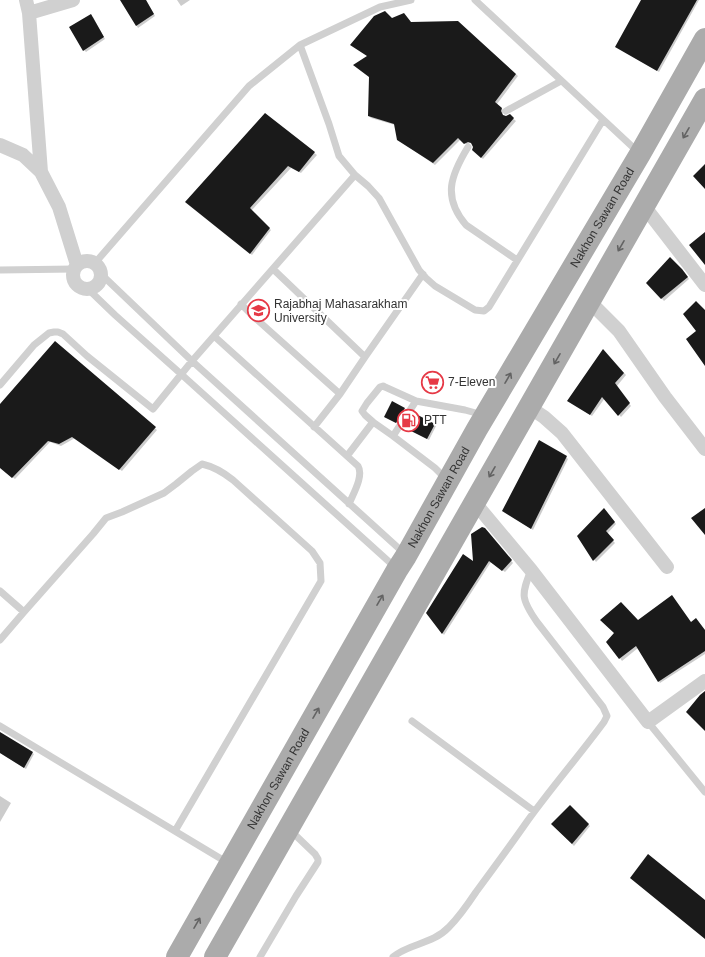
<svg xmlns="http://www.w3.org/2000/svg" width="705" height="957" font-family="Helvetica,sans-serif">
  <rect width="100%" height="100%" fill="#fff"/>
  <path fill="#0003" d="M128,0H146L155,16L138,28L124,4Z
    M177,0H190L181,6Z
    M642,0H699L659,72L616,47Z
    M93,17L105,39L86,52L84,50Z
    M392,19L411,23L458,22L518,76L497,104L504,111L502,114L504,116H510L516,121L483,159L473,150L474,146L473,144L470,143L467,145L461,139L435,165L400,141L395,125L371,118L369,116L370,77L368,56Z
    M265,114L317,155L301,173L291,168L251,211L271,230L252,255L188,203Z
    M684,272L689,279L664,301L648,283Z
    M55,342L157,430L122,471L75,438L61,446L50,442L15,479L0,467V406Z
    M603,351L626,375L617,386L631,406L621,417L605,398L592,416L570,402Z
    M392,403L406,411L398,424L385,417Z
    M434,424L436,426L429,440L408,429Z
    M566,457L568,459L533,530L504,511Z
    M606,511L616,524L607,534L615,543L596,562L578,536Z
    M487,531L513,563L505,572L491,562L444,635L427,613L474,563Z
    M638,621L691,623L705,630V654L660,683L638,648L622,661L608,642Z
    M0,733L34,754L26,769L0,753Z
    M0,796L11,803L0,822Z
    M570,807L590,826L574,846L552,824Z"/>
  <path fill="#1a1a1a" d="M120,0H146L154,14L136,26Z
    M641,0H697L657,71L615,47Z
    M385,11L392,18L404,13L411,22L458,21L516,74L495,102L502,108L501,111L503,115L506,116L510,114L514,118L481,158L472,150L473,147L471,143L468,142L464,144L458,138L433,163L397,140L394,124L368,116L369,77L353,65L367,56L350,45L374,16Z
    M91,14L104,37L83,51L69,27Z
    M265,113L315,152L299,172L288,166L250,208L270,228L250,254L185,202Z
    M705,164V189L693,176Z
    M705,232V265L689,245Z
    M670,257L682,269L688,277L661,299L646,283Z
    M696,301L705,310V366L686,339L696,331L683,314Z
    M55,341L156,427L119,470L72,437L59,444L48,441L12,478L0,468V404Z
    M603,349L624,373L615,383L630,403L618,416L602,397L590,415L567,401Z
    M392,401L405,408L396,423L384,417Z
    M414,413L435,424L427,439L405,428Z
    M539,440L567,456L531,529L502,511Z
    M604,508L615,522L606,531L614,540L593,561L577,536Z
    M705,508V535L691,518Z
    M482,527L485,528L512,560L502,571L489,561L442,634L426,613L463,554L473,561L471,534Z
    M672,595L691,622L696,618L705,630V651L658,682L636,646L619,659L606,642L614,633L600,620L621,602L638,620Z
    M705,691V731L686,712L700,695Z
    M0,732L33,752L24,768L0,753Z
    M570,805L589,824L572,844L551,824Z
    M648,854L705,900V939L630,878Z"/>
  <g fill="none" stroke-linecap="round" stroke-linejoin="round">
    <path stroke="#d0d0d0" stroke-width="7" d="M475,0L638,152
      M300,45L329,124L339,156L355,175L368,186L379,198L419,270L426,278L435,286L475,310L484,311L489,307L603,120
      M506,111L561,81
      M468,147C451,175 442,197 466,225L517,260
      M95,263L249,86L300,45L380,7L411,0
      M273,269L365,357L423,274
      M0,270L74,269
      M102,275L192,361L405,554
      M88,289L115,315L181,374L396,568
      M241,304L253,316L340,394L314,427
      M214,336L358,466C364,476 353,494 349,504
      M0,385L34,345L49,333L54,332H58L63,334L87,356L153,409L192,361L355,175
      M340,394L365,357
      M373,422L393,436
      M347,456L373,422L365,415L362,411L367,403L380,387L383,386L385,387L416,401
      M447,480L435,468L393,436L416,401L465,410L483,415
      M0,591L24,612
      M0,640L24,612L93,534L106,518L122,512L164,493L176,484L192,471L202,464C215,467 223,472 233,480L312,551L320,563L321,581L175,831
      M412,721L534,811
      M648,722L705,792
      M0,726L228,863
      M260,957L296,896L318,862V859L315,854L290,830
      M393,957C409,943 432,945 449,927C459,917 468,904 476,892C493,869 510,846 526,823C551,788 579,756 604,722L607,716L603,707L537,622C521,599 521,595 531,570"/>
    <path stroke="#d0d0d0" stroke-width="14" d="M26,0L29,13L73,0
      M29,13L41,172
      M0,145L23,155L41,172L59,207L77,265
      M644,206L705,285
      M73 275a14 14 0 1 1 28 0a14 14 0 1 1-28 0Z
      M589,301L619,331L665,397L705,449
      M529,407L544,417L562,433L667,567
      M475,503L531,570L648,722L705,681"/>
    <g stroke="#ababab" stroke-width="22">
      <path id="s1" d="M177,957L397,570L406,556L477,429L640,154L705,39"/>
      <path d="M215,957L705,99"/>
    </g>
  </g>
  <defs><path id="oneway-shaft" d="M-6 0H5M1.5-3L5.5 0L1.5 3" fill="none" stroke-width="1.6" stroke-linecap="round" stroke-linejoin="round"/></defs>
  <g stroke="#636363">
    <use href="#oneway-shaft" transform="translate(686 133) rotate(120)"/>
    <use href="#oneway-shaft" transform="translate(621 246) rotate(120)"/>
    <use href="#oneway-shaft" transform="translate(557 359) rotate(120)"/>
    <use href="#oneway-shaft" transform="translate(508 378) rotate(-60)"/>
    <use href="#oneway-shaft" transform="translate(492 472) rotate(120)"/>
    <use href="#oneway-shaft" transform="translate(380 600) rotate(-60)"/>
    <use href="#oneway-shaft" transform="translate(316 713) rotate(-60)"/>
    <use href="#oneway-shaft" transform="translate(197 923) rotate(-60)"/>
  </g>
  <defs>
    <symbol id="university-ring" viewBox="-11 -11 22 22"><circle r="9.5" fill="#fff" stroke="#e63946" stroke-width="1.5"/><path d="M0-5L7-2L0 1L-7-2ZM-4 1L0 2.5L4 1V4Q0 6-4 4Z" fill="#e63946"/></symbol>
    <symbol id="supermarket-ring" viewBox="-11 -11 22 22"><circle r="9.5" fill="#fff" stroke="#e63946" stroke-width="1.5"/><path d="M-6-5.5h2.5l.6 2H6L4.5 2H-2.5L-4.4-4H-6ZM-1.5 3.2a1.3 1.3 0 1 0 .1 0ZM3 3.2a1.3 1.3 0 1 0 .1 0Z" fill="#e63946"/></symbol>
    <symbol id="fuel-ring" viewBox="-11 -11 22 22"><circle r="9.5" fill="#fff" stroke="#e63946" stroke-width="1.5"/><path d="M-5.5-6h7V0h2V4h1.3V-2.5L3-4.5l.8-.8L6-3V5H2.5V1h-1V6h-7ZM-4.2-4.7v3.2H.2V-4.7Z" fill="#e63946"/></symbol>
  </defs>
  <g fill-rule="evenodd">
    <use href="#university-ring" x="246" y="298" width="25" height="25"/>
    <use href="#supermarket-ring" x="420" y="370" width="25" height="25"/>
    <use href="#fuel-ring" x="396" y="408" width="25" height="25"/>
  </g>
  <g text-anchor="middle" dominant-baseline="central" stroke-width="4" stroke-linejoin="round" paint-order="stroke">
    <g font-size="12" fill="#333" stroke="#fff">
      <text stroke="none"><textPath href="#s1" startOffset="853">Nakhon Sawan Road</textPath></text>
      <text stroke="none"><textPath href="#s1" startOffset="529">Nakhon Sawan Road</textPath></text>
      <text stroke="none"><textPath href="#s1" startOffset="205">Nakhon Sawan Road</textPath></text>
    </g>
    <g font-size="12" fill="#333" stroke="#fff" text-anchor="start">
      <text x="274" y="304">Rajabhaj Mahasarakham<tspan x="274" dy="14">University</tspan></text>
      <text x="448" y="382">7-Eleven</text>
      <text x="424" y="420">PTT</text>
    </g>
  </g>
</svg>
